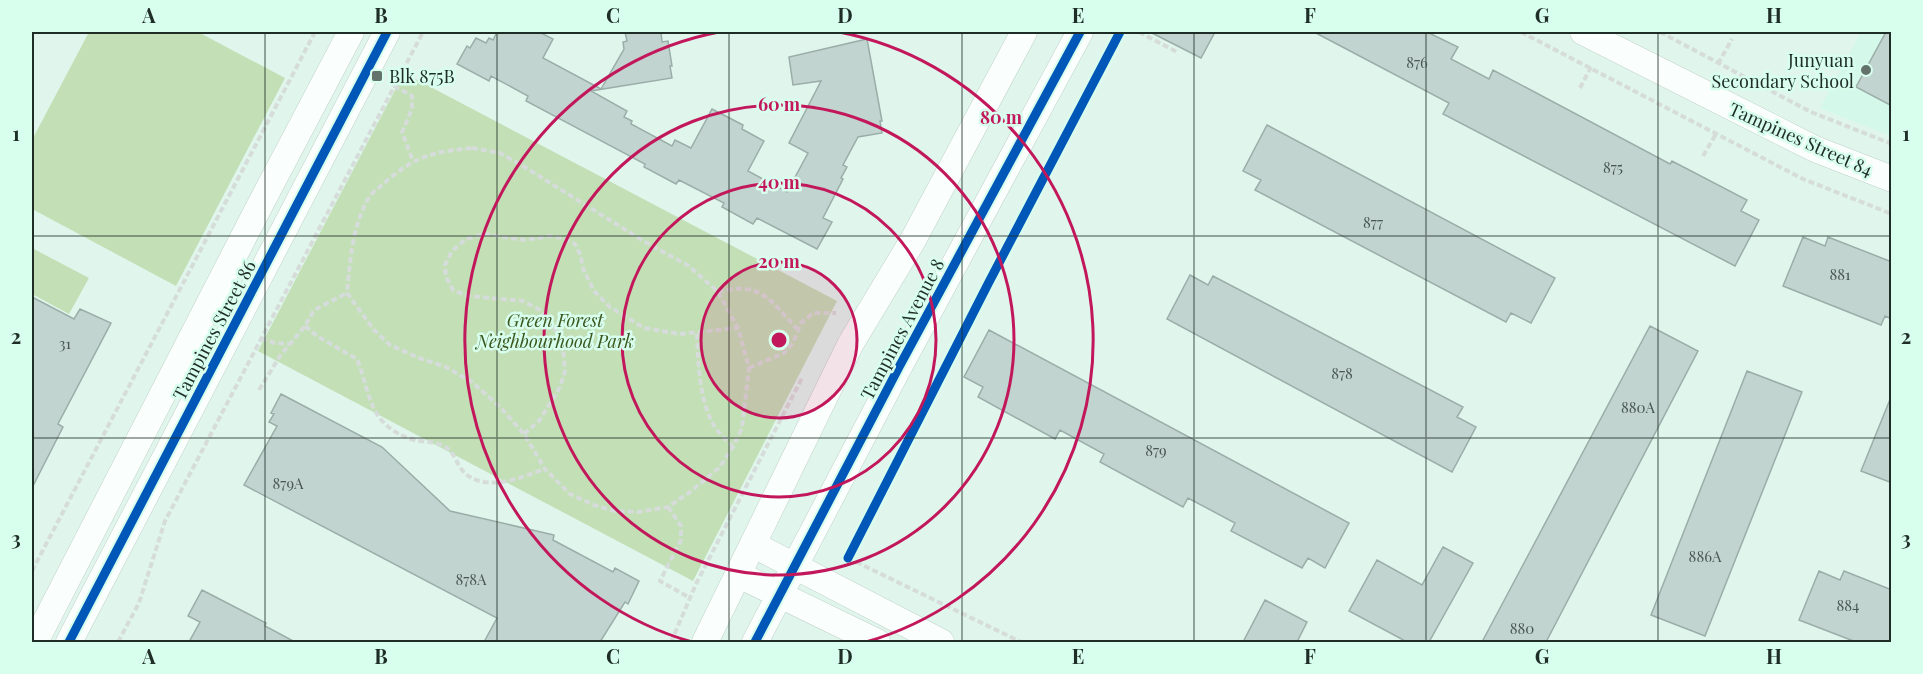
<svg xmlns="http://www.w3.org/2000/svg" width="1923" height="674" font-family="'Playfair Display',serif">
  <rect width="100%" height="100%" fill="#e0f6ed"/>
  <path fill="#d4f8e9" d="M1861,32H1891V136L1820,108Z"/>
  <path fill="#c2dfb6" d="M89,32H198L285,78L176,286L32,209V140Z
    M404,73L837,301L693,581L258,351Z
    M32,248L89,278L69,314L32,294Z"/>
  <path fill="#c2d4cf" stroke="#9bada8" stroke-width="1.5" d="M497,32H539L553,39L543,58L601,89L624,49L623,42L627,41L625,32H661L662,42L668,41L672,66H670L672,78L591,91L627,111L624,117L632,121L631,124L672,146L675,140L691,148L712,109L743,125L742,129L764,141L748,171L787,192L808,153L789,143L821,81L793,85L789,57L867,39L882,121H880L882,133L858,137L843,165L847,167L841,178L843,179L823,218L832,222L817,249L757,218L753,224L722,207L724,203L679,180L676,184L644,167L645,164L526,101L528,96L491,76L489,81L457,64L467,46L470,48L476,38L486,43L489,38L493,40Z
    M1150,32H1215L1201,58Z
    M1314,32H1427L1458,47L1451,59L1489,79L1493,70L1670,164L1672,161L1747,200L1741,211L1759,220L1735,266L1443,114L1449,103Z
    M1886,32H1892V106L1856,87Z
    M1267,125L1555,278L1531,323L1511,313L1506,322L1255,190L1261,180L1243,171Z
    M1803,237L1825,246L1828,237L1892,262V319L1885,316L1881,325L1783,286Z
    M1190,275L1208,285L1213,276L1463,407L1457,417L1476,427L1452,472L1167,319Z
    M32,297L74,319L80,309L111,323L58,424L63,427L32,488Z
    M1650,326L1698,351L1546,642H1482Z
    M989,330L1349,523L1325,568L1308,558L1302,568L1231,531L1235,523L1188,498L1183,507L1100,462L1104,454L1060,430L1055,439L978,397L983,387L964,377Z
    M1747,371L1802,392L1705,636L1651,615Z
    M281,394L382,447L450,511L554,535L553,540L613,572L615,568L639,581L628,604L625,602L600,642H484L497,618L244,485L277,426L269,422L274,414L271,413Z
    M1891,397H1892V483L1861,471Z
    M1443,547L1473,563L1429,642H1407L1349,611L1377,560L1422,585Z
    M1819,571L1840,580L1844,571L1892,590V642H1856L1799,620Z
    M202,590L266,623L265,626L295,642H189L200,622L188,616Z
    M1265,600L1307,622L1297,642H1243Z"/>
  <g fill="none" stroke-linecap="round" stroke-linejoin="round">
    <defs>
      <path id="minor" d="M1583,32L1815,149L1892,179
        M754,545L941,642
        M739,575L877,642
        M35,642L260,205L351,32
        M69,642L387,32
        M705,642L851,343L913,240L1024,32
        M755,642L899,367L1080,32"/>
    </defs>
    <use href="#minor" stroke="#c1d2cb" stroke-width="27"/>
    <path stroke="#d5dcd9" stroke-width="4" stroke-dasharray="6 3" stroke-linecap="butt" d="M1139,32L1177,52
      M1521,32L1803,179L1892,214
      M1660,32L1811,112L1892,144
      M1718,64L1732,39
      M394,86L412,96V109L402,132L413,161
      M1580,88L1591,67
      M472,148L500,153L523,166L645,242L689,266L718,292L738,328L749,368L742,428L733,447L719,468L690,492L668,507L638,512L615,511L594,505L570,494L545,469L524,434L502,409L472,382L446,367L419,358L390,345L374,330L347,293C350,261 352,228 368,199C371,193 379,188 384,183C416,156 431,152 472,148Z
      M1703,156L1716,134
      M718,292C762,281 770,300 797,329
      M305,326L317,336L357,359C371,395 368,424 411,439C423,443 436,440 447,448C454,453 457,464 462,470C482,494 521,478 544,469
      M697,334C698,360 699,393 710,418C715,430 724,438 733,447
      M261,338L275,343L290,344
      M749,368L784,353L793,343L801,323L813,313H836
      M259,390L280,356L305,326L314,310L347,293
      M524,434L539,421L560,387L565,371L563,348L554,327L540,310L523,301L468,296L453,290L446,277L445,265L452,251L466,239L484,234L525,240L550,236L563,238L575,244L580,254L584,271L594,291L610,307L644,328L680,334L738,328
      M668,507L681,526V540L660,581L690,598
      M848,558L1021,642
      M32,571L315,32
      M118,642L139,603L165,521L423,32
      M671,642L696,584L802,378"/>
    <use href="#minor" stroke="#fafefc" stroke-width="26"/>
    <defs>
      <path id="cycleway" d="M848,558L989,282L1120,32
        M69,642L387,32
        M755,642L899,367L1080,32"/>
    </defs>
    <use href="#cycleway" stroke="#d8feee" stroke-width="13"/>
    <use href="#cycleway" stroke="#0057b8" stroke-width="9"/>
  </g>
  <path fill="none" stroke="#1f2d27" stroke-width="1.5" stroke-opacity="0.55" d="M265,32V642M497,32V642M729,32V642M962,32V642M1194,32V642M1426,32V642M1658,32V642M32,236H1892M32,438H1892"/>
  <circle cx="779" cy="340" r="78" fill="#c2185b" fill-opacity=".12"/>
  <g fill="none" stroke="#c2185b" stroke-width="3">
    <circle cx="779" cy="340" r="78"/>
    <circle cx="779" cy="340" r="157"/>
    <circle cx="779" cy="340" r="235"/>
    <path d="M692 642A314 314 0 0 1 719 32M839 32A314 314 0 0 1 866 642"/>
  </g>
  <g fill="#63736c" stroke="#d8feee" stroke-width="2">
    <circle cx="1866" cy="70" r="6"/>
    <rect x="371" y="70" width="12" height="12" rx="3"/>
  </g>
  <g text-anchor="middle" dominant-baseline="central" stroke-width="5" stroke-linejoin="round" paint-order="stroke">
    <g font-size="15" fill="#485751">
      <text x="1417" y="62">876</text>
      <text x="1613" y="167">875</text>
      <text x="1373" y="222">877</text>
      <text x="1840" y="274">881</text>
      <text x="65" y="343">31</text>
      <text x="1342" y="373">878</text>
      <text x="1638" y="407">880A</text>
      <text x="1156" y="450">879</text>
      <text x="288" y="483">879A</text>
      <text x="1705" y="556">886A</text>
      <text x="471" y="579">878A</text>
      <text x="1848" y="605">884</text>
      <text x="1522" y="628">880</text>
    </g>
    <g font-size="18" fill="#1f2d27" stroke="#d8feee" text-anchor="end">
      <text x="1854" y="60">Junyuan<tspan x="1854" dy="21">Secondary School</tspan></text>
      <text x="389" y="76" text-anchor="start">Blk 875B</text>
    </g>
    <g font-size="18" fill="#1f2d27" stroke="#d8feee">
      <text transform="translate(1801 139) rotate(24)">Tampines Street 84</text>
      <text transform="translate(902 329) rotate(-62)">Tampines Avenue 8</text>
      <text transform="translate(214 330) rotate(-62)">Tampines Street 86</text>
    </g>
    <g font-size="18" font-style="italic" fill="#3b571d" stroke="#d8feee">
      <text x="555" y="320">Green Forest<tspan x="555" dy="21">Neighbourhood Park</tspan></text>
    </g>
  </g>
  <circle cx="779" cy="340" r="9" fill="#c2185b" stroke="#d8feee" stroke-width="3"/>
  <g font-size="18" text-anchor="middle" font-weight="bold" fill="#c2185b" stroke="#d8feee" stroke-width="5" stroke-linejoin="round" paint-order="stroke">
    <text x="779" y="111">60 m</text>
    <text x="1001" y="124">80 m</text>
    <text x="779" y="189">40 m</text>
    <text x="779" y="268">20 m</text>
  </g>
  <rect width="1923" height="674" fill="none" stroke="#d8feee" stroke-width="66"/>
  <rect x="33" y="33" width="1857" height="608" fill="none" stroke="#1f2d27" stroke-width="2"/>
  <g font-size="20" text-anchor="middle" font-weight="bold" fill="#1f2d27">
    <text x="149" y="23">A</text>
    <text x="381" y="23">B</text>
    <text x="613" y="23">C</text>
    <text x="845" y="23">D</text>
    <text x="1078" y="23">E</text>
    <text x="1310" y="23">F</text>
    <text x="1542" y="23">G</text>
    <text x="1774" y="23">H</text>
    <text x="16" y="141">1</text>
    <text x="1906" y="141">1</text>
    <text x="16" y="344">2</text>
    <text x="1906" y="344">2</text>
    <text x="16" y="546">3</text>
    <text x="1906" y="546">3</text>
    <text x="149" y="664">A</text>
    <text x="381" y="664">B</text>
    <text x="613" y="664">C</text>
    <text x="845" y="664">D</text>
    <text x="1078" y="664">E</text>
    <text x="1310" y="664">F</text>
    <text x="1542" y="664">G</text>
    <text x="1774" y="664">H</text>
  </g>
</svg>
